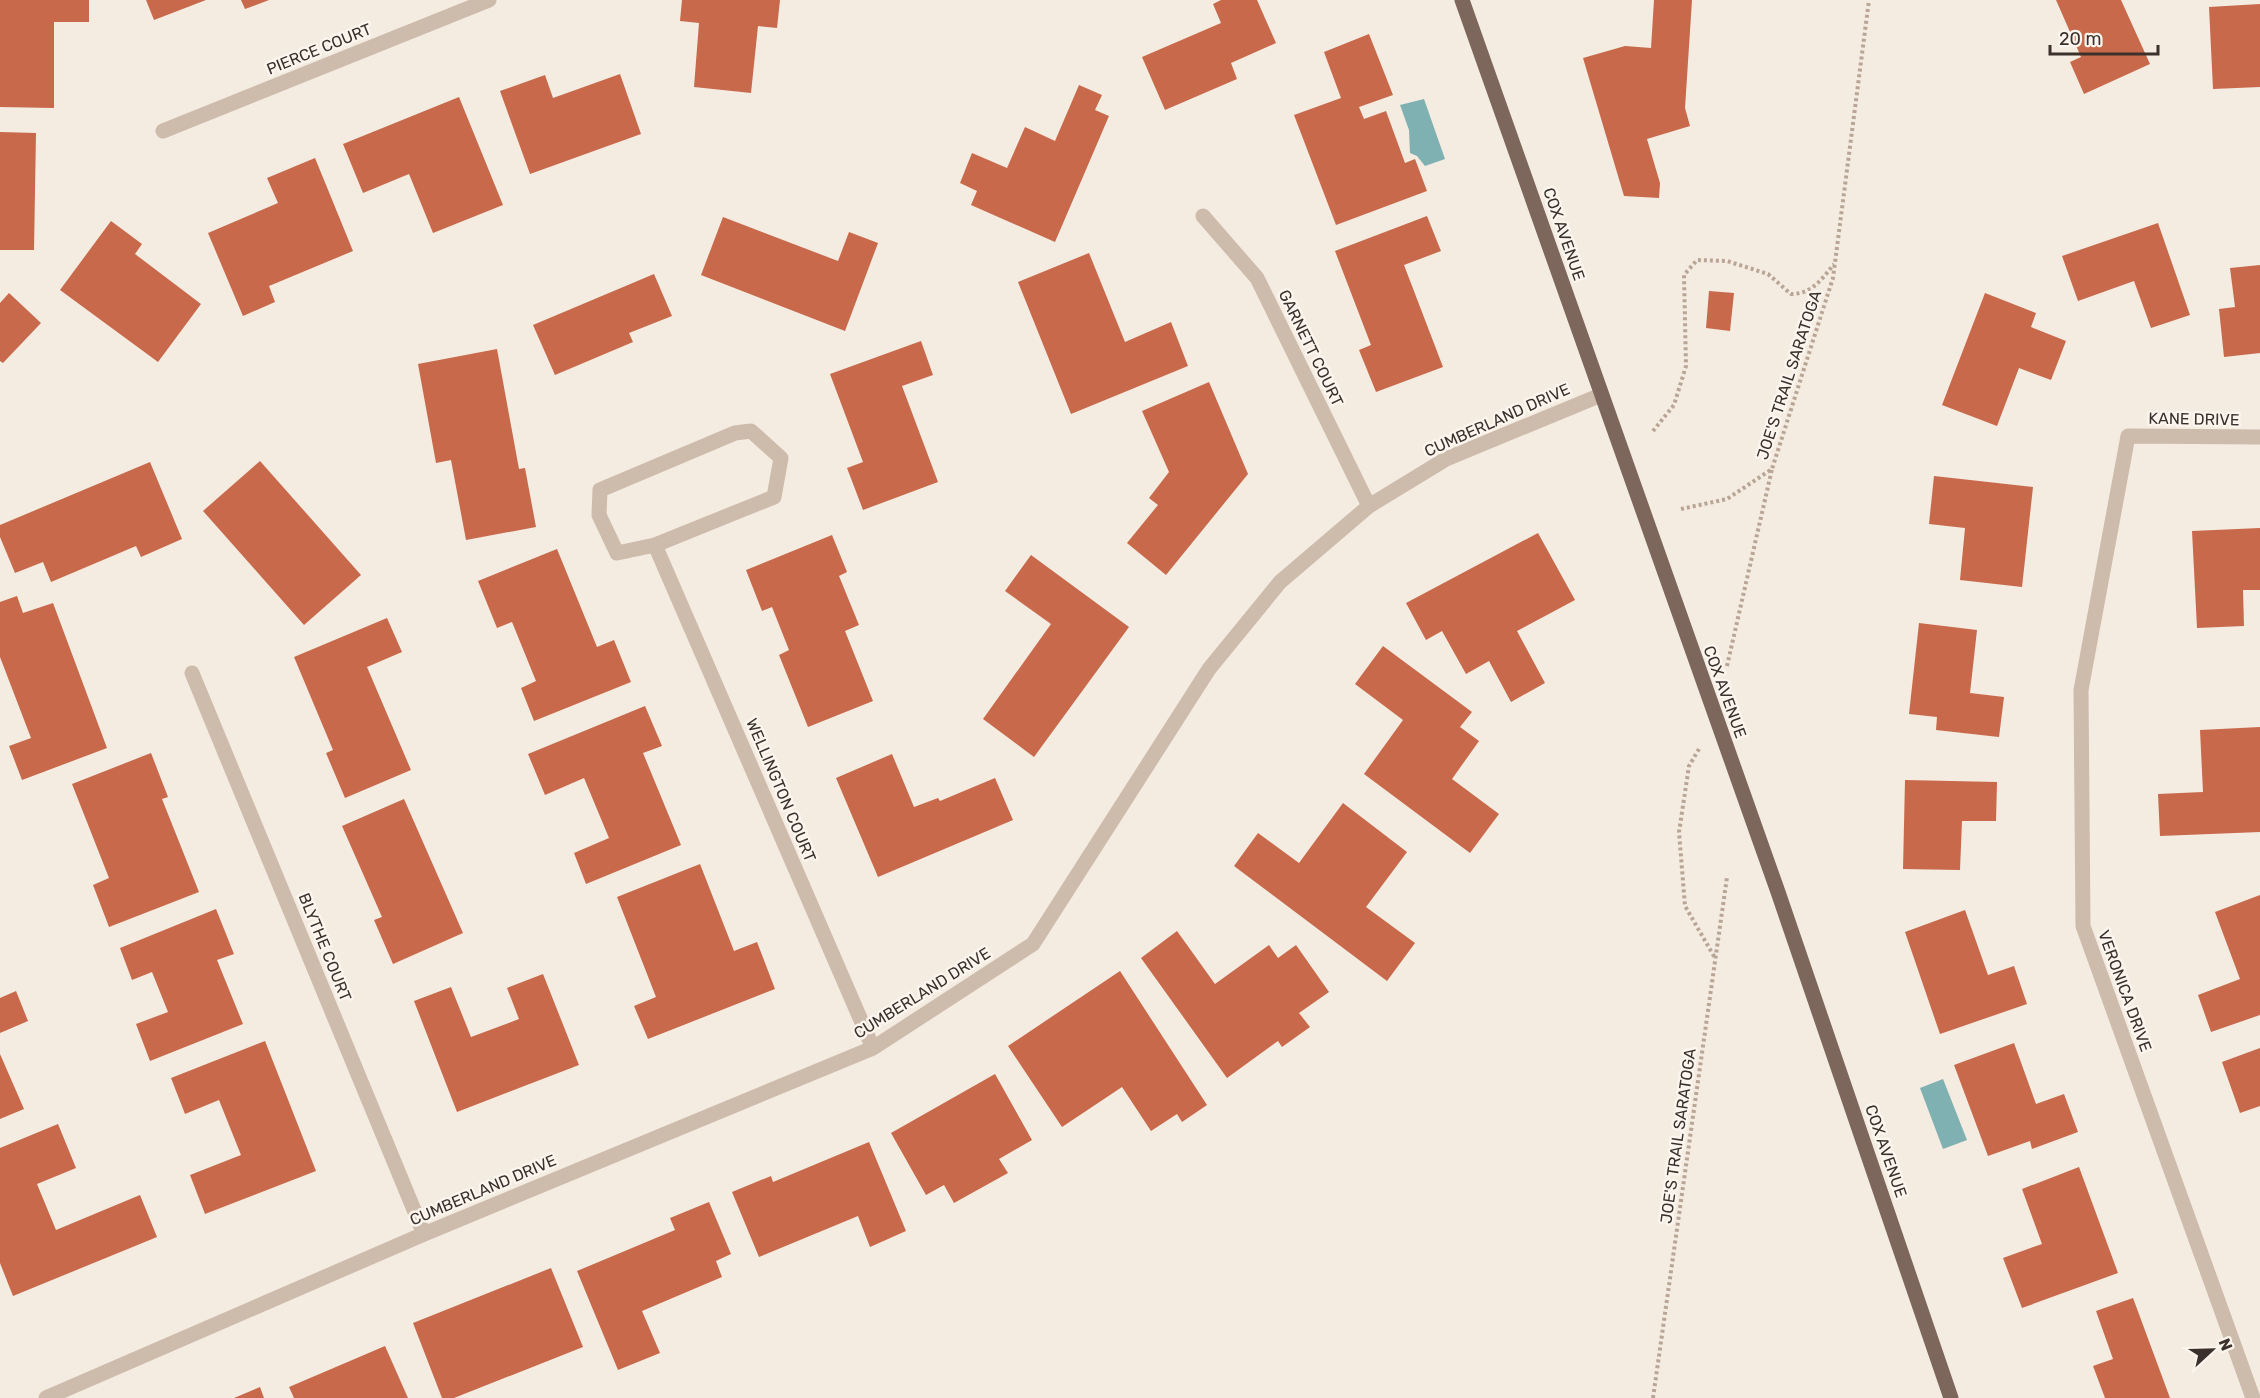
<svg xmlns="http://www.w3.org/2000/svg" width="2260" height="1398" font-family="Rubik,sans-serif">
  <rect width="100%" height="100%" fill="#f4ebe1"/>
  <path fill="#7fb0b2" d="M1424,99L1445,159L1425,166L1417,156L1410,153L1409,130L1400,105Z
    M1943,1079L1967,1140L1943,1149L1920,1088Z"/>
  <path fill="#c8694b" d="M0,0H89V22H54V108L0,107Z
    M146,0H206L154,20Z
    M241,0H269L245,9Z
    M682,0H780L777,28L758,26L751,93L694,87L699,23L680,21Z
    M1221,0H1257L1276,43L1231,63L1237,79L1165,110L1142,57L1221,23L1213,4Z
    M1654,0H1692L1685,108L1690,126L1647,139L1660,183L1659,198L1624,196L1583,58L1625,46L1651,48Z
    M2056,0H2121L2150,64L2084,94L2070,62L2081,57Z
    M2260,4V87L2213,89L2209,7Z
    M1369,34L1393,95L1359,107L1364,119L1386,111L1405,163L1415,159L1427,191L1336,225L1294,115L1341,98L1324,52Z
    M620,74L641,134L530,174L500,91L545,75L553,98Z
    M1079,85L1102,95L1095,110L1109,116L1055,242L971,205L977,191L960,183L972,153L1007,168L1025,127L1055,141Z
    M459,97L503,205L433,233L409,174L363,193L343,144Z
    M0,132L36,133L34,250H0Z
    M315,158L353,251L269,286L275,302L243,316L208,233L278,203L267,178Z
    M1427,216L1441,251L1404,265L1443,367L1376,392L1359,350L1371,345L1335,251Z
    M723,217L838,261L849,232L878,243L845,331L701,275Z
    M111,221L142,244L135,254L201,304L158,362L60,290Z
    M2158,223L2190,315L2151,328L2134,281L2078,301L2062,256Z
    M1089,253L1125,342L1171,322L1188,366L1071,414L1018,282Z
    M2260,265V353L2224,357L2219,309L2235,307L2230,268Z
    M654,274L672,316L629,333L633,342L555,375L533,325Z
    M1709,291L1734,293L1730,331L1706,328Z
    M9,293L41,323L3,363L0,361V303Z
    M1985,293L2036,313L2031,327L2066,341L2051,380L2019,368L1997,426L1942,405Z
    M921,341L933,375L902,386L938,482L863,510L847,468L863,462L830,374Z
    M497,349L519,469L525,468L536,527L466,540L451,460L436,463L418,364Z
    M1209,382L1248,474L1166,575L1127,543L1158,505L1149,498L1169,472L1142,411Z
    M260,461L361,575L304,625L203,511Z
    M150,462L182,539L141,557L136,546L51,582L43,562L15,573L0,537V525Z
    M1934,476L2033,487L2022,587L1960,580L1965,528L1929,524Z
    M2260,528V590H2243L2244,626L2197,628L2192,531Z
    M1538,533L1575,600L1517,631L1545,683L1511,702L1489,661L1466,674L1442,631L1426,640L1406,603Z
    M832,535L847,572L839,576L859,625L845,631L873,701L808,727L779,655L789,650L772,607L762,611L746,570Z
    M557,549L597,647L614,640L631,682L534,721L521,688L536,681L512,622L497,628L478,581Z
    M1031,555L1129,627L1034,757L983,719L1051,624L1005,591Z
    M17,596L23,613L53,603L107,748L22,780L9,746L31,738L0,657V602Z
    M387,618L402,652L367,667L411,770L345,798L326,753L333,750L294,657Z
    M1919,623L1977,630L1970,693L2004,697L1999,737L1936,730L1937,717L1909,714Z
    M1383,646L1472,712L1460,727L1479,741L1452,779L1499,814L1470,853L1364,774L1403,720L1355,684Z
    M645,706L662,746L643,753L681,845L586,884L574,853L609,838L584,778L545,795L528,754Z
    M2260,727V832L2160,836L2158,794L2203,792L2200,730Z
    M151,753L168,797L162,799L199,892L109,927L93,885L109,878L72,784Z
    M892,754L914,807L938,798L940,801L995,778L1013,820L878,877L836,778Z
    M1905,780L1997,782L1996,821H1962L1960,870L1903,869Z
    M404,799L463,933L393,964L374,920L382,917L342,826Z
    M1343,803L1407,852L1366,907L1415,943L1387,981L1234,866L1258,833L1299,863Z
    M700,864L734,951L757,942L775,989L648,1039L634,1006L656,997L617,897Z
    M2260,895V1015L2211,1032L2198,995L2240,979L2215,912Z
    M216,909L234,954L217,960L243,1024L150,1061L136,1024L168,1012L152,972L132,980L120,948Z
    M1965,910L1988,975L2014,966L2027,1004L1940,1034L1905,932Z
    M1177,931L1215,984L1269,945L1278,958L1296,945L1329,992L1299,1013L1310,1027L1282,1047L1278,1041L1227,1078L1141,958Z
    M1120,971L1207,1105L1182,1122L1177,1114L1151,1131L1122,1087L1062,1127L1008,1046Z
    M543,974L579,1065L457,1112L414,1001L451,987L471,1037L519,1019L507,988Z
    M16,991L28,1021L0,1033V998Z
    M265,1041L316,1171L205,1214L190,1175L241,1155L219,1100L185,1114L171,1078Z
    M2014,1043L2036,1104L2064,1094L2078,1132L2032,1149L2030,1141L1988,1156L1954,1065Z
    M2260,1048V1106L2240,1113L2222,1062Z
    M0,1054L24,1109L0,1119Z
    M995,1074L1032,1140L999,1159L1008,1173L954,1203L944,1185L926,1195L891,1133Z
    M58,1124L76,1168L37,1184L56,1230L140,1195L157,1237L13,1296L0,1263V1148Z
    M869,1142L906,1231L870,1247L858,1216L759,1257L732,1192L771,1176L773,1182Z
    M2079,1167L2118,1273L2022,1308L2003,1258L2042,1244L2022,1189Z
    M709,1202L731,1254L716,1261L722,1277L642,1311L660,1353L618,1370L577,1271L675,1230L670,1218Z
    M551,1268L583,1347L454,1398H442L413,1323Z
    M2133,1298L2170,1398H2105L2093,1366L2113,1359L2096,1311Z
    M385,1346L408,1398H294L289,1387Z
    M260,1387L264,1398H234Z"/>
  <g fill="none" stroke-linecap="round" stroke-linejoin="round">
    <path stroke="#b9a596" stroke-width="4" stroke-dasharray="3 3" stroke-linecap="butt" d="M1653,431L1674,405L1686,366L1684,275L1697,260L1727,261L1768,274L1791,294C1812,294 1822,279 1834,264
      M1681,509L1727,499L1772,469L1833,278L1869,0
      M1727,666L1772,469
      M1699,749L1689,766L1679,832L1685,906L1715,958
      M1653,1398L1727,877"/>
    <path stroke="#cdbbac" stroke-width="15" d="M163,131L489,0
      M1203,216L1257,278L1369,506
      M751,431L781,458L774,497L655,545L617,553L599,515L600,490L735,433Z
      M655,545L873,1048
      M192,673L424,1234
      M46,1398L424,1234L873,1048L1033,944L1209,669L1280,582L1369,506L1446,459L1601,395
      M2253,1398L2083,926L2081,690L2128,436L2260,437"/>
    <path stroke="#7d675c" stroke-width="15" d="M1462,0L1778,892L1951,1398"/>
  </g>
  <g text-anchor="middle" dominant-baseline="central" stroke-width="5" stroke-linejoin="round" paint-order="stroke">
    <g font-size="16" fill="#3b302b" stroke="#fbf5ee">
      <text transform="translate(319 49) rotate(-22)">PIERCE COURT</text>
      <text transform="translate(1564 234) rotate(71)">COX AVENUE</text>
      <text transform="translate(1311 348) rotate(64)">GARNETT COURT</text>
      <text transform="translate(1789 375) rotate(-72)">JOE'S TRAIL SARATOGA</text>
      <text transform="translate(2194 419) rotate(1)">KANE DRIVE</text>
      <text transform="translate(1497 420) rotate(-24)">CUMBERLAND DRIVE</text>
      <text transform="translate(1725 692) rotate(70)">COX AVENUE</text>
      <text transform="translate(781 790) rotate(67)">WELLINGTON COURT</text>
      <text transform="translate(325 947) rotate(68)">BLYTHE COURT</text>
      <text transform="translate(2125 991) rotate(70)">VERONICA DRIVE</text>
      <text transform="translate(922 993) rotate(-32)">CUMBERLAND DRIVE</text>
      <text transform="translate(1678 1136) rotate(-82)">JOE'S TRAIL SARATOGA</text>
      <text transform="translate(1886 1151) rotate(71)">COX AVENUE</text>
      <text transform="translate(483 1190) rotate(-23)">CUMBERLAND DRIVE</text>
    </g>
  </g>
  <g transform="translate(2212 1350) rotate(68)" stroke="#fbf5ee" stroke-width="4.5" paint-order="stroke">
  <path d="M0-4.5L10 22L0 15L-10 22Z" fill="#3b302b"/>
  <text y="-9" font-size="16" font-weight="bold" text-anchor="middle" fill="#3b302b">N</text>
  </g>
  <path d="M2050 45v9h108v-9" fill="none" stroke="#3b302b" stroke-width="3"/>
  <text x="2059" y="45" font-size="18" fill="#3b302b" stroke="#fbf5ee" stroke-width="4.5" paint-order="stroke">20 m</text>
</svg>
